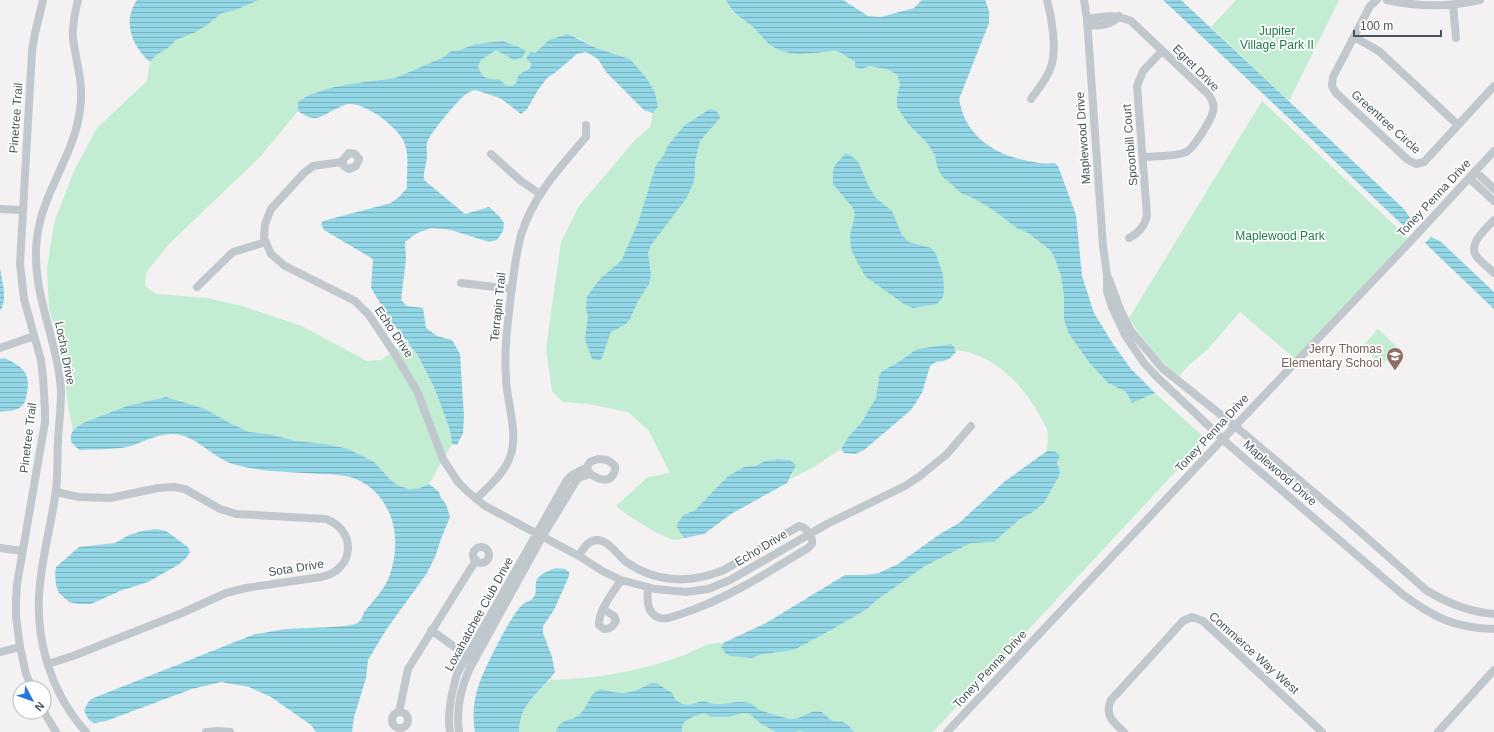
<svg xmlns="http://www.w3.org/2000/svg" width="1494" height="732" font-family="Arial,sans-serif">
  <defs>
    <pattern id="water-rules" width="6" height="5" patternUnits="userSpaceOnUse"><rect width="6" height="5" fill="#93d7e7"/><path d="M0 2.5h6" fill="none" stroke="#7ab1be"/></pattern>
  </defs>
  <rect width="100%" height="100%" fill="#f3f1f1"/>
  <path fill="#c3edd2" d="M259,0H726L733,12L753,27L768,43L827,51C841,50 852,59 861,69L870,66L890,70L897,75L900,84L897,97L905,119L909,125L927,143L935,156L937,167L961,193L975,199L993,210L1018,229L1028,233L1051,251L1055,259L1061,276L1064,296V319L1111,385L1126,392L1132,403L1155,393L1206,439L933,732H519C520,708 534,695 550,680C584,679 617,675 650,666C661,663 672,659 682,656C695,651 708,641 723,643L721,645L742,657L752,658L763,654L794,650L833,629L867,609L877,600L925,566L971,543L994,542L1020,519L1033,512L1044,503L1059,476L1060,470L1054,451H1047C1047,445 1049,436 1047,429C1045,425 1042,420 1040,416C1023,384 992,353 955,350L951,344L917,349L897,363L882,371L878,379L876,398L861,423L841,449L812,468L788,480L793,474L790,460L778,459L765,461L755,466L744,467L728,476L695,510L683,515L676,526L684,538C681,539 677,540 674,540C661,537 626,515 616,506L648,477L670,473L649,431L628,412L589,404L563,402L552,391L546,349L561,242L579,206L635,140L650,127L653,113L658,107L630,59L596,48L579,38L549,40L535,53L529,52C532,68 531,68 518,75L516,83L512,86H507L499,79C487,80 482,78 478,66L481,60L496,50L514,60L526,50L503,41L475,44L460,50L451,51L444,57L395,78L350,84L330,88L309,95L298,102V111L260,157L168,245L146,273L145,286L156,294L207,298L242,306L302,326L367,361L381,360L407,341L417,354L434,387L450,430L452,444L429,484L421,488L409,489L399,486L392,481L384,472L326,444L296,441L269,434L249,432L228,422L95,419L83,423L73,430L68,407L62,349L49,309L47,269L54,223L73,173L97,128L147,81L150,62L155,56L168,48L176,40L194,33L222,13L233,11Z
    M1236,0H1339L1289,101L1211,27Z
    M1262,101L1408,238L1294,358L1240,312L1207,350L1189,365L1178,377C1158,359 1143,340 1129,318Z
    M1378,329L1398,348L1382,365L1362,347Z"/>
  <path fill="url(#water-rules)" d="M137,0H259L233,11L222,13L207,25L194,33L176,40L168,48L155,56L150,62C132,46 122,22 137,0Z
    M726,0H843L868,16L881,17L914,8L922,0H985L989,11V23L959,99C966,141 1001,158 1040,163C1045,164 1050,163 1055,163L1058,166L1076,215L1082,276L1094,313L1113,344L1131,369L1155,393L1132,403L1126,392L1108,383L1088,361L1068,332L1064,319V296L1061,276L1055,259L1051,251L1028,233L1018,229L993,210L975,199L961,193L942,176L937,167L935,156L927,143L909,125L897,107V97L900,84L897,75L890,70L870,66L861,69L855,67V62L841,53L835,51C810,52 791,60 769,44C763,39 758,31 752,26C739,16 734,15 726,0Z
    M1163,0H1181L1404,209L1413,222L1407,229Z
    M568,34L596,48L630,59L647,79L655,93L658,107L653,113L644,110L606,72L598,59L586,52L577,54L556,72L547,78L538,90L527,109L521,114L500,98L475,90C472,91 469,92 466,94C459,99 429,134 427,143C426,146 427,151 427,155C427,164 423,171 424,180L465,214L489,207L499,216L504,223L503,231L497,240L489,242L451,230L432,228L417,233L405,242L406,259L401,300L407,306L423,308L426,328L437,336L452,340L460,354L464,417L463,433L457,445L452,444L450,430L434,387L417,354L391,321L371,288L373,259L324,230L321,224L323,221L391,203L399,197L407,188C406,173 410,156 404,142C398,127 365,102 348,104C346,104 342,106 340,107C321,115 318,125 298,111V102L309,95L330,88L350,84L395,78L444,57L451,51L460,50L475,44L503,41L526,50L523,57L514,60L496,50L481,60L478,66C482,78 487,80 499,79L507,86H512L516,83L518,75L530,68L531,63L526,59L530,52L535,53L549,40Z
    M710,109C716,110 719,112 720,118L700,141L695,161V175L693,184L686,199L651,245L648,253L651,275L649,284L638,301L630,319L626,324L611,332L601,360H597L592,359L585,340L588,315L586,310L587,296L601,278L621,261L638,223L656,165L664,155L668,145L685,125Z
    M846,153L853,157L859,163L867,183L875,197L892,211L902,235L909,242L931,248L936,254L943,275L944,290L943,297L937,304L913,308L904,304L866,277L858,264L851,249L850,235L855,215L853,208L833,184V172L835,165Z
    M1431,237L1440,241L1494,292V309L1425,243Z
    M0,268C2,282 8,299 0,311Z
    M951,344L954,347L956,352L949,359L943,361L936,362L930,366L922,393L911,410L864,450L855,454L844,453L841,449L850,435L861,423L876,398L879,376L882,371L897,363L917,349Z
    M5,358C22,367 31,372 27,393C26,398 25,404 21,407C16,411 6,411 0,412V359Z
    M166,397L205,409L228,422L249,432L269,434L296,441L326,444L348,449L374,462L392,481L399,486L409,489L420,488L429,484L439,492L441,498L446,504L450,517L441,539L435,557L427,573L386,630L368,660L366,678L354,717L352,732H316L311,725L271,697L249,687L221,682L192,689L106,721L94,723L89,720L84,711L87,704L91,699L255,634C266,633 276,630 288,629C302,627 350,629 359,622C363,619 362,615 365,611C373,601 384,590 389,577C403,540 394,496 356,479C347,475 329,474 320,474C292,472 259,472 233,464C213,458 196,435 174,434C158,433 142,443 127,447C111,450 95,449 79,450L71,442V435L73,430L83,423L127,406Z
    M1047,451H1054L1060,455L1057,463L1060,470L1059,476L1044,503L1033,512L1020,519L994,542L971,543L925,566L877,600L867,609L833,629L794,650L763,654L752,658L730,656L726,654L721,647L723,643L766,623L845,575H865L879,573L898,564L940,534L959,523L1004,482Z
    M778,459L790,460L796,465L787,483L731,514L704,534L684,538L676,526L683,515L695,510L728,476L744,467L755,466L765,461Z
    M156,529L166,531L188,547L190,552L186,558L178,565L148,582L120,591L91,604H78L69,602L59,593L56,585L55,575L56,567L79,547L115,543L129,535L142,531Z
    M556,568L565,569L569,572V576L554,610L543,626V633L552,657L555,672C539,694 520,702 519,732H475C469,697 483,673 498,643C505,631 512,616 521,606C524,602 530,602 533,598C539,592 532,582 540,576C544,572 551,570 556,568Z
    M650,683H657C663,688 666,689 671,692C673,694 674,698 676,700C688,709 692,703 704,701C722,709 733,699 749,703C754,704 756,708 760,710C764,712 787,719 792,719C800,719 805,714 812,712C815,711 819,712 822,712L832,721L843,722L848,725L854,732H805L798,731L796,732H776L760,723L748,713H743L729,717H712L704,713C694,717 681,718 682,732H556C560,718 570,722 579,715C586,709 588,700 593,694C595,692 599,690 601,689C622,695 631,695 650,683Z"/>
  <g fill="none" stroke-linecap="round" stroke-linejoin="round">
    <path stroke="#c0c8ce" stroke-width="8" d="M78,0C75,12 72,25 73,38C76,63 84,83 80,109C75,155 42,192 37,238C30,291 58,339 61,391C61,408 59,424 58,441C57,457 58,474 56,490C52,521 43,552 40,584C34,637 50,692 86,732
      M1084,0L1087,19L1103,246L1107,275V291L1112,307L1125,335L1144,363L1158,378L1229,445L1402,594C1433,617 1454,628 1494,629
      M1377,0L1370,6L1333,77L1332,86L1336,93L1408,160L1416,164L1424,162L1494,86
      M1387,0C1418,7 1449,7 1480,0
      M1453,5L1456,38
      M1087,19C1104,16 1114,14 1131,21L1208,94C1212,99 1215,104 1213,111C1212,119 1193,149 1186,152C1176,157 1154,156 1143,157
      M1088,25C1100,26 1110,26 1119,16
      M1354,37L1372,47L1380,52L1458,125
      M1031,99C1038,89 1047,79 1051,67C1057,49 1052,18 1047,0
      M491,154L521,181L540,194
      M341,162L349,153L355,154L359,159L356,166L349,169L344,166L341,162L313,166L304,173L271,209L265,224L264,238L271,254L285,266L355,301L369,315L393,351L417,391L443,459L458,482L468,492L485,506L579,556L604,572L621,580L655,589L686,592L708,589L730,580L827,524L905,486L920,476L947,454L971,426
      M1475,171L1494,189
      M1469,178L1494,201
      M0,209L22,210
      M1494,220C1485,230 1467,244 1477,257C1482,263 1489,268 1494,273
      M1129,238C1139,233 1145,226 1147,215L1137,86L1143,71L1162,51
      M1109,279L1120,309L1131,331L1162,368L1235,426L1349,522L1426,590C1447,603 1469,612 1494,614
      M461,283L512,289
      M197,287L233,252L266,242
      M0,348L34,336
      M598,459C606,459 609,460 615,466C616,470 615,472 613,475C607,484 597,478 590,474L587,467L590,462Z
      M476,499C489,486 506,472 511,454C518,432 507,402 506,379C504,354 507,329 510,303C513,280 515,257 521,235C533,196 560,167 586,137V125
      M473 555a8 8 0 1 1 16 0a8 8 0 1 1-16 0Z
      M0,548L22,551
      M579,556C584,547 590,537 602,541C611,544 618,555 625,561C655,583 690,584 724,570L799,526C807,527 813,537 812,544L808,548C767,573 727,599 681,614C674,616 667,620 660,618C646,614 647,599 648,587
      M603,609L614,616L616,621C613,626 611,629 604,629L599,625C598,611 614,591 621,580
      M431,630L470,658
      M0,652L20,647
      M48,664L73,656L182,613L226,593L246,588L321,577C354,571 358,531 326,519L236,514L220,509L185,489L174,487L158,488L110,498L79,497L56,492
      M32,688L26,674L20,647L16,617V600L17,584L45,422V410L43,377L41,360L24,299L20,264L32,51L35,33L43,0
      M44,712L56,732
      M399,712L408,669L476,560
      M392 720a8 8 0 1 1 16 0a8 8 0 1 1-16 0Z
      M206,732L219,731L230,732
      M450,732C447,712 452,692 457,674L567,480L572,475L587,467
      M459,732C456,709 460,689 470,668L542,537L578,478L590,474
      M947,732L1218,444L1407,245L1494,151
      M1124,732C1114,723 1104,715 1111,700L1183,621L1192,617L1203,621L1322,732
      M1438,732L1494,670"/>
  </g>
  <defs>
    <symbol id="school-pin" viewBox="-11 -11 22 30"><path d="M0 17L-7.5 6A9.5 9.5 0 1 1 7.5 6Z" fill="#8d6e63" stroke="#fff"/><path d="M0-5L7-2L0 1L-7-2ZM-4 1L0 2.5L4 1V4Q0 6-4 4Z" fill="#fff"/></symbol>
  </defs>
  <g fill-rule="evenodd">
    <use href="#school-pin" x="1385" y="346" width="20" height="27"/>
  </g>
  <g text-anchor="middle" dominant-baseline="central" stroke-width="3.5" stroke-linejoin="round" paint-order="stroke">
    <g font-size="12" fill="#1e7b4a" stroke="#fff">
      <text x="1277" y="31">Jupiter<tspan x="1277" dy="14">Village Park II</tspan></text>
      <text x="1280" y="236">Maplewood Park</text>
    </g>
    <g font-size="12" fill="#4a545d" stroke="#fff">
      <text transform="translate(1196 68) rotate(45)">Egret Drive</text>
      <text transform="translate(16 118) rotate(-86)">Pinetree Trail</text>
      <text transform="translate(1386 122) rotate(42)">Greentree Circle</text>
      <text transform="translate(1083 138) rotate(-94)">Maplewood Drive</text>
      <text transform="translate(1130 145) rotate(-95)">Spoonbill Court</text>
      <text transform="translate(1434 198) rotate(-47)">Toney Penna Drive</text>
      <text transform="translate(498 307) rotate(-84)">Terrapin Trail</text>
      <text transform="translate(394 332) rotate(56)">Echo Drive</text>
      <text transform="translate(65 353) rotate(79)">Locha Drive</text>
      <text transform="translate(1212 433) rotate(-47)">Toney Penna Drive</text>
      <text transform="translate(28 438) rotate(-83)">Pinetree Trail</text>
      <text transform="translate(1280 473) rotate(41)">Maplewood Drive</text>
      <text transform="translate(761 548) rotate(-31)">Echo Drive</text>
      <text transform="translate(296 568) rotate(-9)">Sota Drive</text>
      <text transform="translate(479 614) rotate(-61)">Loxahatchee Club Drive</text>
      <text transform="translate(1254 653) rotate(42)">Commerce Way West</text>
      <text transform="translate(990 669) rotate(-47)">Toney Penna Drive</text>
    </g>
    <g font-size="12" fill="#785e54" stroke="#fff" text-anchor="end">
      <text x="1382" y="349">Jerry Thomas<tspan x="1382" dy="14">Elementary School</tspan></text>
    </g>
  </g>
  <g transform="translate(32 700) rotate(131)"><circle r="19" fill="#ffffff" stroke="#b7bbbe"/>
  <path d="M0-3L7 15L0 10L-7 15Z" fill="#2578d9"/>
  <text y="-6" font-size="11" font-weight="bold" text-anchor="middle" fill="#4a545d">N</text>
  </g>
  <path d="M1354 30v6h87v-6" fill="none" stroke="#4a545d" stroke-width="2"/>
  <text x="1360" y="30" font-size="12" fill="#4a545d" stroke="#ffffff" stroke-width="3" paint-order="stroke">100 m</text>
</svg>
